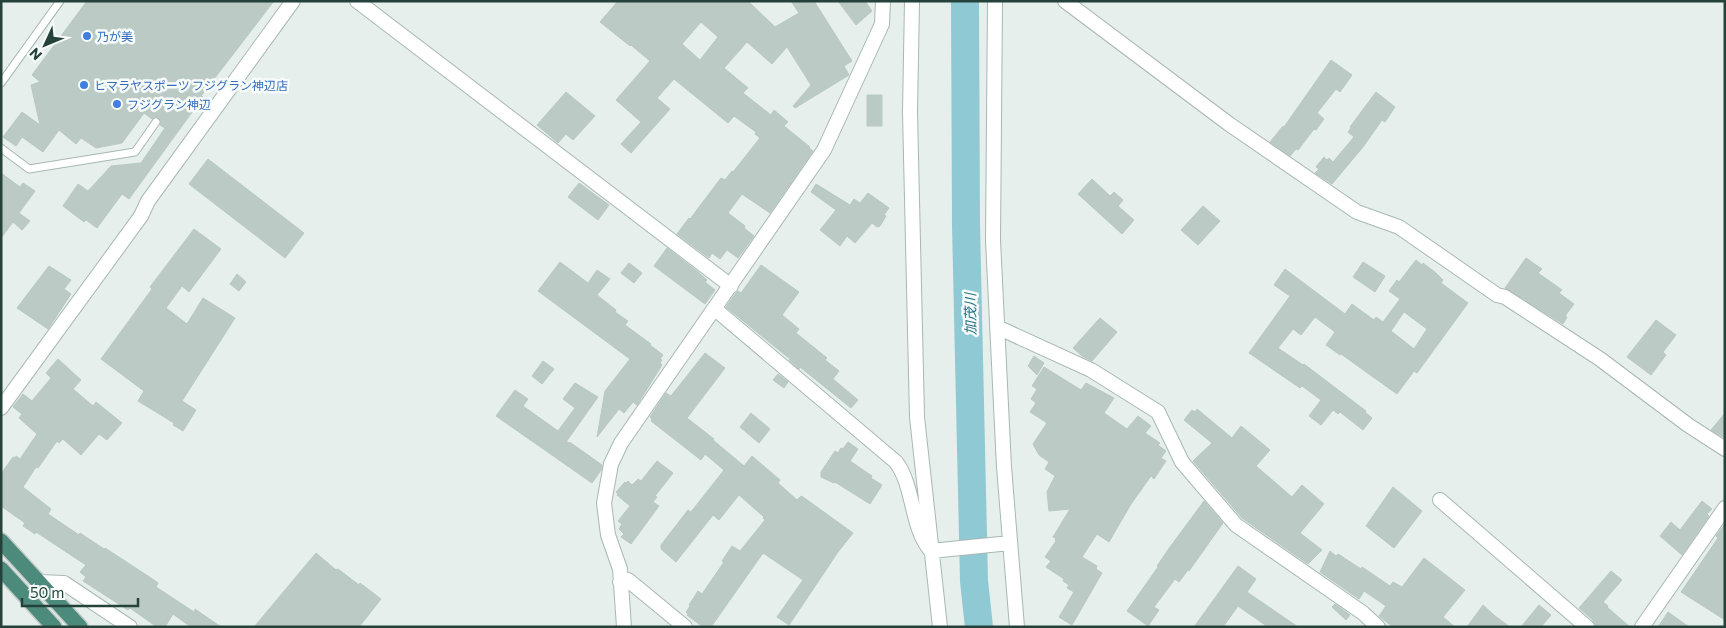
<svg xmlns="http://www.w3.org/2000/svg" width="1726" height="628" font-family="Commissioner,'Noto Sans JP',sans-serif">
  <rect width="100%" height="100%" fill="#e6efeb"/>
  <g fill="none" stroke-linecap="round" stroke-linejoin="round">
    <path stroke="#8ec9d4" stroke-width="28" d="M965,1L966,225L974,581L979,627"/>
  </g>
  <path fill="#bbcac4" stroke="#b8c9c2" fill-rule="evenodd" d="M87,1H274L201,96L203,97L129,199L122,194L97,228L86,220L84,222L63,206L78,184L88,191L111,166L141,163L165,128L160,125L161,122L159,118L156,117L152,119L144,113L122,143L96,148L81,138L76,144L59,130L43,152L22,137L16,146L3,137L22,112L40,125L31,85L40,82L32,75Z
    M618,1H748L775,27L799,13L791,1H814L852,61L844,66L849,75L795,108L793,106L811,85L787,47L772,64L747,42L724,68L748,88L743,93L771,115L774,110L788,122L784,126L810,147L809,148L813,151L770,213L742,194L728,213L745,226L744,228L754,236L738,258L727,250L720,259L712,253L709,258L677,234L689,218L690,219L721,178L725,180L732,171L733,172L760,138L755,134L756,132L734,116L728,123L674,79L657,98L670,109L631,153L621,144L641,122L616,100L650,61L631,45L630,46L600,22ZM701,22L718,37L700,60L682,44Z
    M838,1H865L872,11L856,25Z
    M1331,60L1352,75L1340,92L1336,89L1317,113L1324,119L1316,130L1314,129L1298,150L1296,149L1290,156L1270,142L1283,126L1284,127Z
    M566,92L595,116L573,140L566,134L558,143L537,125Z
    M1376,92L1395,107L1385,122L1382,120L1363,147L1332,184L1315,173L1319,169L1316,167L1324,157L1327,160L1329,158L1333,162L1354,137L1348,132L1351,128L1350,127Z
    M867,95H882V126H867Z
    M208,159L304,233L285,258L189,184Z
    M1,173L20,187L23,183L35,191L19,213L30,221L22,230L13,222L1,238Z
    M1092,179L1110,196L1114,192L1123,200L1118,206L1134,220L1122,234L1078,194Z
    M579,183L609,205L598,220L568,197Z
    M816,184L850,205L854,199L860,203L868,193L889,208L884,215L886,216L880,226L877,227L872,223L855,243L847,236L840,246L820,230L836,210L811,192Z
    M1203,206L1220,221L1198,245L1181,230Z
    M194,229L221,249L189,292L182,286L166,308L187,324L203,298L235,318L182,401L196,410L183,431L173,425L174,423L138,401L144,391L101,359L152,289L150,287Z
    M667,248L698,272L707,280L705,282L715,290L705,304L654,266Z
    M1526,258L1542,269L1538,273L1562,290L1559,293L1574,304L1565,316L1567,317L1563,324L1505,288Z
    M1416,260L1422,265L1423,263L1436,273L1443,280L1441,283L1468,303L1417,373L1414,371L1397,394L1341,354L1340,355L1326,345L1335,332L1315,317L1301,335L1293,329L1278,348L1303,365L1304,364L1366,411L1365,412L1372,418L1363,430L1340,412L1338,414L1333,410L1321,425L1309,416L1321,400L1302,386L1300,388L1249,353L1290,296L1274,285L1285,269L1345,314L1352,304L1374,320L1376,317L1383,322L1400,299L1389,291L1397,280L1399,282ZM1404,312L1427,329L1414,349L1391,331Z
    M560,262L588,283L597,270L610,279L597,295L616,310L615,312L628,321L625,325L651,344L650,345L663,355L660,359L662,360L660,363L662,365L637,405L633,402L624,413L619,409L597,437L605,391L630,359L538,291Z
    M1363,262L1385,276L1375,292L1353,277Z
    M629,263L642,273L634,283L621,273Z
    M761,265L799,292L782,315L799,329L796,333L827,358L825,360L839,371L833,379L858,400L851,408L800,367L799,369L789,360L790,359L726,307L735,294L738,291L741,293Z
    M49,266L71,280L64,289L71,294L48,329L17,308Z
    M237,274L246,282L239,291L230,284Z
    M1100,318L1117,332L1092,361L1082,356L1073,348Z
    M1656,320L1676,335L1663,352L1666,355L1651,375L1627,357Z
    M705,353L725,368L687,418L714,439L713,440L744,466L752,456L780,480L778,483L797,500L801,496L803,497L853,533L838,552L789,625L777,617L803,580L763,553L711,627H703L687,615L688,614L686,612L690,606L689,605L698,591L702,594L724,562L722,561L732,546L740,551L765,520L763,518L764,517L739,495L719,520L713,515L676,562L661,549V545L688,510L691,512L724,470L705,454L701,460L651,421L652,419L650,417L666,393L671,396Z
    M1034,356L1044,363L1037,375L1028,366Z
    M58,359L81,380L73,389L93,406L96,402L122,423L107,440L99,434L81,455L63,439L59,443L57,441L38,468L36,467L23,487L51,509L48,514L79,535L80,533L104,549L105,548L151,578L158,583L156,587L194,612L195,609L221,627H191L173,614L165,627H157L130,608L128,610L83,581L86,577L80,572L86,565L36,532L35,534L23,526L25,523L1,506V474L13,457L15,458L16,456L20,459L37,434L19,418L22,414L13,407L23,394L32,401L51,378L46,373Z
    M543,361L554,369L542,384L532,376Z
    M1044,367L1081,390L1086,383L1114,398L1104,413L1127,429L1138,416L1151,426L1145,433L1160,443L1158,445L1166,451L1161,458L1166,461L1154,479L1151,476L1131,504L1109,542L1097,534L1082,557L1097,566L1096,569L1102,573L1072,625L1059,617L1074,592L1067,588L1069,585L1063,581L1064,579L1046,567L1051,561L1045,557L1056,541L1055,540L1056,538L1053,537L1070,509L1049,511L1047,492L1055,476L1045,469L1049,462L1039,455L1033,444L1047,423L1030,412L1036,403L1031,399L1037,389L1032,386Z
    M778,374L788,382L784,388L773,380Z
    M575,383L598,397L566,442L571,443L602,465L601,470L592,483L496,416L515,390L528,399L523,406L558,431L575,408L563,399Z
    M1197,409L1232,438L1241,426L1270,450L1256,466L1292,497L1302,485L1324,504L1300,533L1322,550L1308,564L1242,518L1193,461L1212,443L1184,420L1192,410L1195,412Z
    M751,413L770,429L759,443L740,427Z
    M1725,413V438L1711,430Z
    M848,442L858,449L850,461L872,476L871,478L882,485L870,504L835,482L834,483L821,477V472L835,451L838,453L841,448L843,449Z
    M657,461L673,473L655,496L657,497L653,502L659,506L631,544L621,537L624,534L619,529L622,524L618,521L630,506L617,495L618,493L616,492L625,482L626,483L628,481L632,485L638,479L641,481Z
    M1393,487L1422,511L1394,548L1366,526Z
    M1204,501L1223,523L1189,571L1188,570L1179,582L1175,579L1154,607L1159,610L1148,626L1127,611L1158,567L1157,566L1170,547Z
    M1702,501L1712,509L1707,514L1709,516L1682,555L1660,536L1671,522L1680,530Z
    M1724,525L1725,526V620L1681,592L1718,538L1716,536Z
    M1330,551L1336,556L1338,554L1361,569L1362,567L1390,586L1393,582L1402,587L1424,558L1465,590L1443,617L1455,627H1393L1379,616L1386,606L1364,591L1359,599L1320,572Z
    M316,553L336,570L338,569L359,585L360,583L381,599L359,627H254Z
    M1238,566L1256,579L1247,592L1298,627H1268L1238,606L1223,627H1194Z
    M1611,571L1622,580L1603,602L1608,606L1607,607L1630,627H1596L1593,620L1579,608Z
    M1335,604L1350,615L1346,620L1332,607Z
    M1483,605L1495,616L1510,627H1467Z
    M1539,605L1551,615L1541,627H1521Z
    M1668,612L1689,627H1658Z"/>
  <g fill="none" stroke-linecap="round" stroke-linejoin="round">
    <defs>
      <path id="service" d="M1,83L60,1
        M1,148L29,169L135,152L156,122"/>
      <path id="minor" d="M357,1L731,286
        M912,1L910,112L917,417L940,627
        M995,1L993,240L1004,467L1017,627
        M1065,1L1229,124L1357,212L1399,227L1497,295L1505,297L1600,359L1688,425L1725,449
        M715,309L896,462C915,488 910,526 931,551L1010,543
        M997,327L1091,370L1158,412L1182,462L1236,525L1363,613L1378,627
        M1,408L141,216L148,201L293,1
        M1440,500L1587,627
        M40,582L64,583L130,627
        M620,582L628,580L685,627
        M624,627L620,569L608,535L604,503L611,464L621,443L824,150L882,24L883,1
        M1642,627L1725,508"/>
      <path id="trunk" d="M1,541L80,627
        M1,569L54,627"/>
    </defs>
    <use href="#service" stroke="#a8b8b2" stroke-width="9"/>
    <use href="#minor" stroke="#a8b8b2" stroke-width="16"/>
    <use href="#trunk" stroke="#c2cac8" stroke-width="18"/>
    <use href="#service" stroke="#fff" stroke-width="7"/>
    <use href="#minor" stroke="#fff" stroke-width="14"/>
    <use href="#trunk" stroke="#4c8a7c" stroke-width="15"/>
  </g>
  <g fill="#3f7fe0" stroke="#f7fbf9" stroke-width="2">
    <circle cx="87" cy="36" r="5"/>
    <circle cx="84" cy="85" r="5"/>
    <circle cx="117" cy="104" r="5"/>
  </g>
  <g text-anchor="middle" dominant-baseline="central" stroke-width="5" stroke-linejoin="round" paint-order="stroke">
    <g font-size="12" fill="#366cbe" stroke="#f7fbf9" text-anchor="start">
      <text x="97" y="36">乃が美</text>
      <text x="94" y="85">ヒマラヤスポーツ フジグラン神辺店</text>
      <text x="127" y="104">フジグラン神辺</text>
    </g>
    <g font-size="14" font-style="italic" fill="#1c6f80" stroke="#f7fbf9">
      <text transform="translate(970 314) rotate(-91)">加茂川</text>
    </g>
  </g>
  <rect width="1726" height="628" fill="none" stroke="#24423a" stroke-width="5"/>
  <g transform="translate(45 45) rotate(226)" stroke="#f7fbf9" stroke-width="4" paint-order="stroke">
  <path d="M0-4L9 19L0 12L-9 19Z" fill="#24423a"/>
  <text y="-8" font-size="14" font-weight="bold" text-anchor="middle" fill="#24423a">N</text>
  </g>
  <path d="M22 598v8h116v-8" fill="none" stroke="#24423a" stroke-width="2.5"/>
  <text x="30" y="598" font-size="15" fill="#24423a" stroke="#f7fbf9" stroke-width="4" paint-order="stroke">50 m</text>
</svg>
